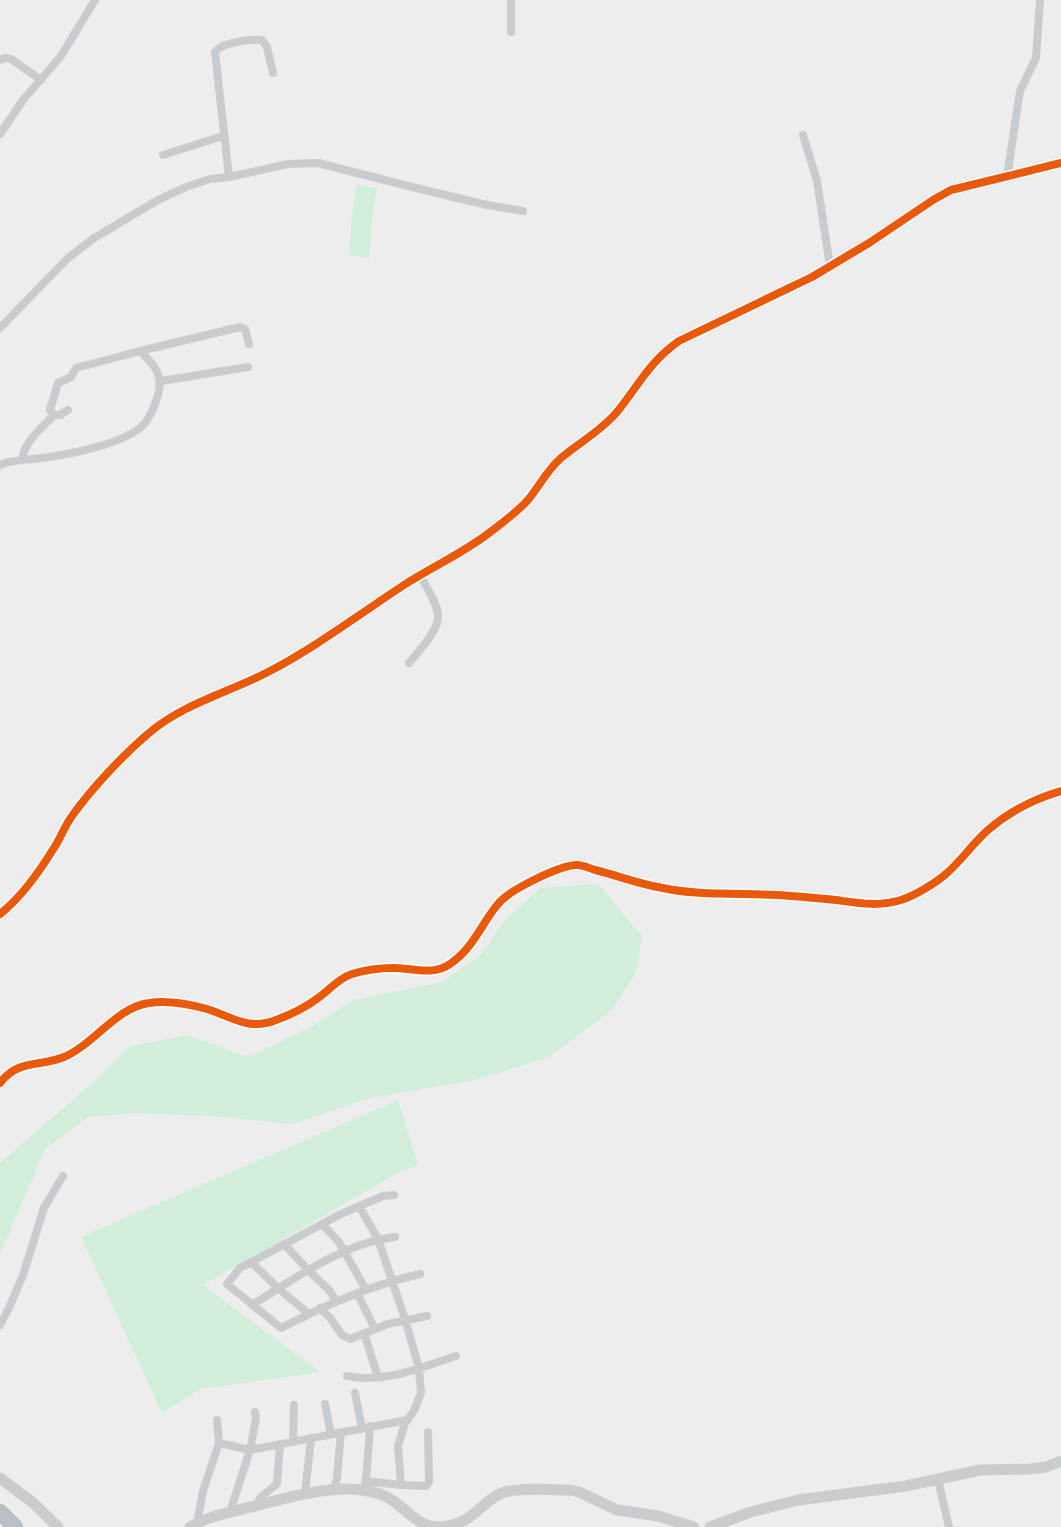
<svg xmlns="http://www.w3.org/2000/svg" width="1061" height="1527" font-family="Poppins,sans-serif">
  <rect width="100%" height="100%" fill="#eeeded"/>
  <path fill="#d0eed9" d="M357,185L377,188L372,218L369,258L349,255L352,216Z
    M598,884L642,936L636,972L613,1009L549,1057L475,1080L370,1098L293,1124L212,1116L136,1113L88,1117L45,1149L0,1254V1163L96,1080L129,1047L187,1035L248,1057L309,1028L354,1000L442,982L481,955L503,922L540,888Z
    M398,1100L418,1165L396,1174L203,1285L320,1372L201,1389L162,1413L81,1237Z"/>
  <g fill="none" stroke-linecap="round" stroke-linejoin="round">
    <defs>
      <path id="highway" d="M0,1512L15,1527"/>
    </defs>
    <use href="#highway" stroke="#b2b8bd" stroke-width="16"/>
    <path stroke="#c9ccce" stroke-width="8" d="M511,32V0
      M0,60L5,58L11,59L41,80
      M0,134L23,100L61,56L95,0
      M803,135L817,181L830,266
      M163,155L223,136
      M229,177L215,52C222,42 250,39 262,40L267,47L273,73
      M1007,177L1020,91L1036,58L1040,0
      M0,328L67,259L94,238L158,200L186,187L210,179L229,177L288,164L318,163L420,189L487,205L523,211
      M161,381L248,367
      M54,415H60L68,410
      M23,460C21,444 44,426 54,415L50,410L58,383L71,377L76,368L140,351
      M0,465C13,459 28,460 42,458C68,455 120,444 140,428C148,422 153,410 156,401C165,378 157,367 140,351L240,327L245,329L249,344
      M409,663C418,652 439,630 438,616C437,602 426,587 420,575
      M0,1083C18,1059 40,1067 64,1057C93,1045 117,1007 149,1003C168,1000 189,1004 207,1009C233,1017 248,1031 276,1020C290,1015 306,1007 318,998C330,990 337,979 352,974C365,970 379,968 393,968C412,968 433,976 450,964C473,949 481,924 498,904C509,890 560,865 577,865C583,865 589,868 595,870C616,875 636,883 658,887C697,896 737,893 777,895C796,896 816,898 836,900C858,903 879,907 901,900C914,896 936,883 947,873C962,860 973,843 988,830C1010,811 1033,799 1061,791
      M394,1195L383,1196L341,1214L240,1268L227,1284L281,1328C326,1305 371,1285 420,1274
      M359,1206L378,1239L405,1319L419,1368L421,1393L414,1411L405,1423L398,1446L401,1485L366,1481
      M322,1224L339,1242L366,1290
      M284,1244L309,1271L330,1291L336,1302
      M251,1262L279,1289L309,1314
      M357,1293L375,1329
      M252,1305C294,1279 345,1242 395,1237
      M320,1308L331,1319L342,1335L350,1339L388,1324L427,1316
      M0,1325L9,1308L23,1275L44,1208L63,1176
      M364,1333L378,1377
      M347,1376C383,1384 423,1367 456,1356
      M355,1393L362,1428
      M325,1404L331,1434
      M255,1412L256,1418L250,1450L407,1420
      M293,1441L294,1405
      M219,1443L250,1450L230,1512
      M938,1480L949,1527
      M365,1484L367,1469L370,1426
      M401,1485L426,1486L429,1482L428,1432
      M334,1491L337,1477L341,1432
      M305,1493L311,1438
      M256,1505L261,1497L277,1484L280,1444
      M197,1523L203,1491L219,1443L217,1420"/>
    <path stroke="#c9cdcf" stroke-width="11" d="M0,914C19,899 39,872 52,851C60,840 64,827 72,816C92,788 123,755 149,733C183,704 227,693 266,673C315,648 358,615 404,585C432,567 463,553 489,533C502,523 516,513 527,501C539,487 547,470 561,458C580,442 601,431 617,412C639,385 649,362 679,341L812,277L869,243L933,200L951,190L1061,163
      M0,1478L32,1502L58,1527
      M190,1527C208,1516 231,1512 251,1507C290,1497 347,1479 385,1496C405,1505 414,1527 440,1527C473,1525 477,1505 502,1493C517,1487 553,1490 570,1490L579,1492L617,1510L658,1516L694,1527
      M710,1527L751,1512L798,1500L906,1486L980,1470L1031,1469L1046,1467L1061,1461"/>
    <use href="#highway" stroke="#b9bfc4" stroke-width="14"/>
    <defs>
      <path id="cycleway" d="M0,914C19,899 39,872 52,851C60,840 64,827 72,816C92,788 123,755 149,733C183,704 227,693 266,673C315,648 358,615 404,585C432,567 463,553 489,533C502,523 516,513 527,501C539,487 547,470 561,458C580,442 601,431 617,412C639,385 649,362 679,341L812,277L869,243L933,200L951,190L1061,163
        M0,1083C18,1059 40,1067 64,1057C93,1045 117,1007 149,1003C168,1000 189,1004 207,1009C233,1017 248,1031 276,1020C290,1015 306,1007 318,998C330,990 337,979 352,974C365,970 379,968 393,968C412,968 433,976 450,964C473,949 481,924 498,904C509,890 560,865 577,865C583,865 589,868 595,870C616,875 636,883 658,887C697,896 737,893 777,895C796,896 816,898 836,900C858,903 879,907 901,900C914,896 936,883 947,873C962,860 973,843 988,830C1010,811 1033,799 1061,791"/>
    </defs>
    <use href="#cycleway" stroke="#fff" stroke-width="11"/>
    <use href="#cycleway" stroke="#e8590c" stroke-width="8"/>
  </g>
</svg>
